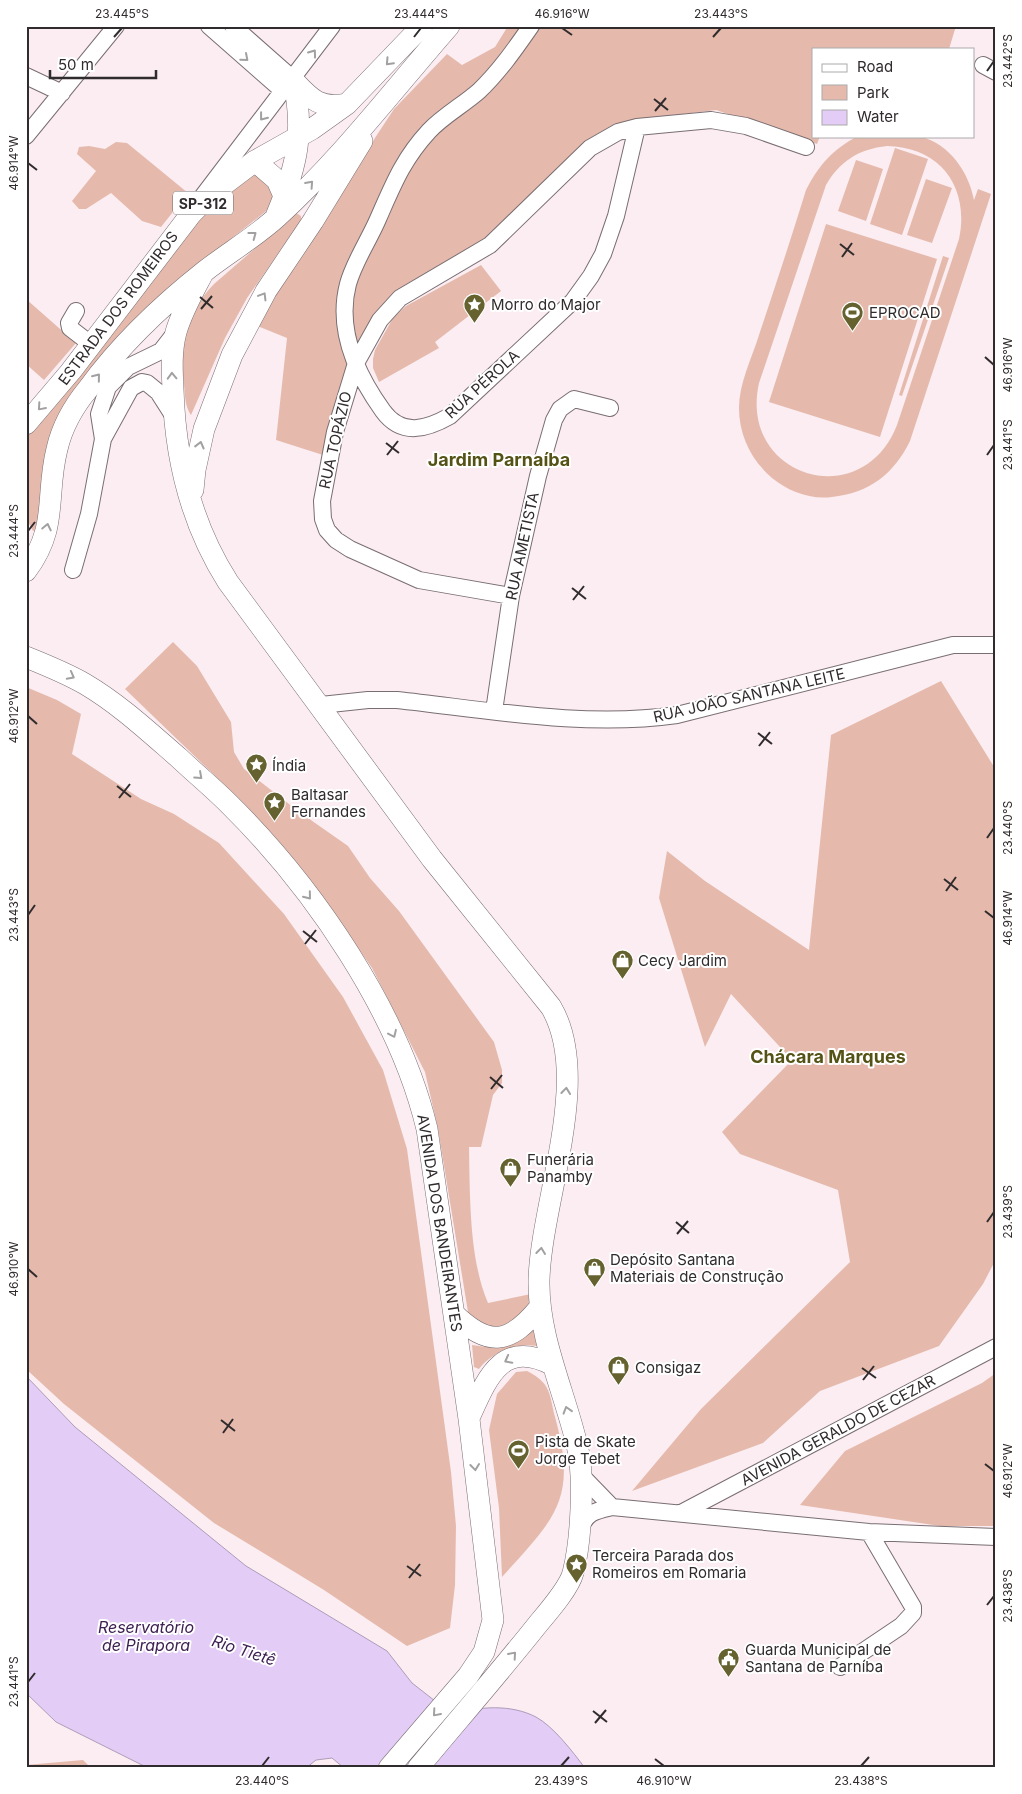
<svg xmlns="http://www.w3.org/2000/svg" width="1022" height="1794" font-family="Inter,sans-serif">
  <rect width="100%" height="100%" fill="#fbedf2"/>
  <path fill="#e5baac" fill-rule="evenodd" d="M508,26H956L949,49H813V136H820L817,144L716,110L632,120L595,136L507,227L396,294L323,455L276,440L287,338L255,325L269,299L394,109L447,54L462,65L495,47Z
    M858,136C876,136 905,132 921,137C950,144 969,173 974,200L978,189L991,194L910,441C894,474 869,493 832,497C810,500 788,491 772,478C751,460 739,435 739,408C739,383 752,358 759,335C775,287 791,239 806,190C819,165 833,149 858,136ZM887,146C940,147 970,187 959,239L897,425C862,515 738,477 759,383L826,185C840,161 859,149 887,146Z
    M116,142L127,143L188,193L161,227L142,221L111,193L86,209H79L72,201L96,171L77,154L79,147L89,146L105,149Z
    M895,148L928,159L902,235L870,224Z
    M856,160L883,169L866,221L838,211Z
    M253,174L265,176L276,197L270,208L202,262L73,398L37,530L33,531L26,518V437L65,393L191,227L213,203Z
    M926,179L952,188L932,243L907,235Z
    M296,213L301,216V221L247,298L225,338L191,415C185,407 185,395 184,385C179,344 185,314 214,284Z
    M826,224L937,259L880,437L769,402Z
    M943,256L949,258L902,396L899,395Z
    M481,265L501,291L435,342L439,348L379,382L373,368V359L375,350L393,318L406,306Z
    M26,299L76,343L44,380L26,364Z
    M173,642L197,666L231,722L234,752L244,769L298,811L348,846L370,878L399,911L494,1042L502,1070V1083L493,1095L481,1147H469C470,1195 469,1259 488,1303L531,1294V1301L510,1325L492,1330L469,1318L438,1129L425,1072L372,968L323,898L237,797L125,689Z
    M941,681L996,770V1259L983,1284L939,1346L820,1391L763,1443L632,1491L701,1409L850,1262L838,1190L740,1154L722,1132L792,1060L731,994L705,1047L659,898L667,851L705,881L809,950L831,735Z
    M26,687L57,700L81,714L72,754L141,799L174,814L219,843L284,914L343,997L383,1070L407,1149L451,1472L456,1526L455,1585L450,1628L407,1646L324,1590L214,1523L64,1404L26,1369Z
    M533,1329L537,1336V1346C516,1342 491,1353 479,1369L474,1367L472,1345L493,1348L515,1343Z
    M527,1371C551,1383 549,1393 555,1417C578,1500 555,1518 502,1577L499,1508L489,1430L497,1394L516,1372Z
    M996,1373V1526H940L800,1505L845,1451L982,1383Z
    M83,1760L91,1768H26V1765Z"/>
  <path fill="#e3ccf5" stroke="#ad9cb9" d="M26,1376L75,1427L246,1566L387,1651L412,1683L453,1715C478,1706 511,1704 536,1717C554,1727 572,1751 585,1768H344L332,1758L316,1760L306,1768L146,1767L56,1722L26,1693Z"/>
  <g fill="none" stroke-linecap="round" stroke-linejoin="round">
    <defs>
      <path id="minor" d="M209,26L283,91
        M233,26L293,79
        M531,26C515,49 499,72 479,91C463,105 443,116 429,131C403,159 393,185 378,219C369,240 354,262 348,284C336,330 357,375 383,411C402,437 427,429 450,416L573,301L591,276L603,254L616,216L637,127
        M983,65L996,72
        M26,76L62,93
        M26,136L116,26
        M202,197L332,26
        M76,311L69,323L70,328L92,345
        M103,439L99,414L108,387L128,367L161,351L175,333
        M73,570L89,514L103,439L131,388L142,382L147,383L158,392L174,417
        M511,596L419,580L350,549L336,540L327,530L323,519L322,501L335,432L356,363L380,320L400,298L490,245L590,148L618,132L637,127L711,120L746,126L806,147
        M321,705L368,700H397C489,710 585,728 677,715L953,645H996
        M494,711L511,596L538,476L554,420L560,409L574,399L610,408
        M580,1474L612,1507
        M681,1513L996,1347
        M580,1529C587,1512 595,1511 612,1507L869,1532L996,1537
        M840,1667L901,1626L913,1613V1607L869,1532"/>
      <path id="major" d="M293,80C311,99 319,109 347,104
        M255,161L277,180L284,196
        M277,214C297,166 305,130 293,79
        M203,273C193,292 182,311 176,332C171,351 172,369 173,389C175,457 191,524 228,582L432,859L551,1007C593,1078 541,1201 539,1280C538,1337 564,1390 577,1445C585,1476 581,1542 573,1573C569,1588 548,1612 538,1624C499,1673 458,1720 418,1768
        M26,424L71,371L191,214L210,195L255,161L312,129L347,104L422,26
        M193,490L195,470L204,429L232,355L266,291L313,221L362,141
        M26,571C59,527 45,496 57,449C62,427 74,406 88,389C120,345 162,305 205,271C228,253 255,237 277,217C340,160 393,90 449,26
        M26,657C46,665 66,673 85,684C119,704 149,732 179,758C196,774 213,788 229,804C314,888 399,1012 427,1129L469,1419L493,1620L484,1652L468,1676L389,1768
        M454,1314C489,1348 510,1344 540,1307
        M469,1418C488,1376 502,1339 553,1365"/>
    </defs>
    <use href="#minor" stroke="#796e72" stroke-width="18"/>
    <use href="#major" stroke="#796e72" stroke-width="22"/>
    <use href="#minor" stroke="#fff" stroke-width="16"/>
    <use href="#major" stroke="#fff" stroke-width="21"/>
  </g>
  <defs><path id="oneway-chevron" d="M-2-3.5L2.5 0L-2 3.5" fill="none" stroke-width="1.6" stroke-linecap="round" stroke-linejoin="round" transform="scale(1.25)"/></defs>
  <g stroke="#a2a0a0">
    <use href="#oneway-chevron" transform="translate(313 53) rotate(-54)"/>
    <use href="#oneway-chevron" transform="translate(245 58) rotate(41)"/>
    <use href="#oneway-chevron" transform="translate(389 62) rotate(133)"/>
    <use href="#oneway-chevron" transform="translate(263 117) rotate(128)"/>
    <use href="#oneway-chevron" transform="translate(310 184) rotate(-48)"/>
    <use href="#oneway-chevron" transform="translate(253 235) rotate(-37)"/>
    <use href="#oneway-chevron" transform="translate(263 296) rotate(-59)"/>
    <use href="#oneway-chevron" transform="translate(172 376) rotate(-92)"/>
    <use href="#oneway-chevron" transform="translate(97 377) rotate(-51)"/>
    <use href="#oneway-chevron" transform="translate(41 407) rotate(131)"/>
    <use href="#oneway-chevron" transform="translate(200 445) rotate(-76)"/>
    <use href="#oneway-chevron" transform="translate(47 527) rotate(-78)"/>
    <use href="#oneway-chevron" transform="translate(71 676) rotate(28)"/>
    <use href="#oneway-chevron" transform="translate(199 776) rotate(42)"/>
    <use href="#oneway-chevron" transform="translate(308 896) rotate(51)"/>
    <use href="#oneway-chevron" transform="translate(393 1034) rotate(65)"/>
    <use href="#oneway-chevron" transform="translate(566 1091) rotate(-84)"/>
    <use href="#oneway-chevron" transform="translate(541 1251) rotate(-83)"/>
    <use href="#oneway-chevron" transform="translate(508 1360) rotate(152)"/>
    <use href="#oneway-chevron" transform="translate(567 1410) rotate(-107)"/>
    <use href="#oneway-chevron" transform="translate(475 1467) rotate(83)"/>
    <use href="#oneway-chevron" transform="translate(513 1655) rotate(-49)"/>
    <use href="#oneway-chevron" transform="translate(436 1713) rotate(131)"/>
  </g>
  <path fill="none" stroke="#302b2d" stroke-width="2" d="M562,28L572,35M114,37L122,28M414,37L421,28M713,37L721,28M987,71L994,61M654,99L668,110M655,111L666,98M28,163L37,170M840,244L854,255M842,257L852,243M200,297L213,308M201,309L212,296M985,357L994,365M386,443L399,453M387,455L398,441M987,455L994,445M28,531L35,522M572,588L586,599M573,600L584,586M28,716L37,724M758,733L772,744M759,746L770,732M117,786L131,797M119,798L130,784M987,838L994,828M944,879L958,890M946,891L956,877M985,911L994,918M28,915L35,905M303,931L317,942M305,944L316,930M490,1077L503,1088M491,1089L502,1075M676,1222L689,1233M987,1222L994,1212M677,1234L688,1221M28,1269L37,1277M862,1368L876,1378M863,1380L874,1366M221,1420L235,1431M223,1433L233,1419M985,1464L994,1471M407,1566L421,1576M409,1578L420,1564M987,1605L994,1596M28,1682L35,1673M593,1711L607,1722M595,1723L606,1710M655,1759L664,1766M262,1766L269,1757M561,1766L569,1757M861,1766L869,1757"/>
  <defs>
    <symbol id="sight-pin" viewBox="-11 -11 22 30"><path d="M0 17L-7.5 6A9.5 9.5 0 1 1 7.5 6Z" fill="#65622f" stroke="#fff"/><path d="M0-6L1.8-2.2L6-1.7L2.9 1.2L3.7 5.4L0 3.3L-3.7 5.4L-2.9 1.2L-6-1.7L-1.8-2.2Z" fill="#fff"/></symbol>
    <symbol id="stadium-pin" viewBox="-11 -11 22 30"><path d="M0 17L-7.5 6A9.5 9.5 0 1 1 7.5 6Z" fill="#65622f" stroke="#fff"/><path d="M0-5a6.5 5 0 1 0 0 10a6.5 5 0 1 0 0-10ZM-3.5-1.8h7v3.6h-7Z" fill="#fff"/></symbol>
    <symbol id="shop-pin" viewBox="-11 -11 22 30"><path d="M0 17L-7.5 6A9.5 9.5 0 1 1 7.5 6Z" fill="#65622f" stroke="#fff"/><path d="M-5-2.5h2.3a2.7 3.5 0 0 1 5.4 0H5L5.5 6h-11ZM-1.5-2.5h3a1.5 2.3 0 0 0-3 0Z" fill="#fff"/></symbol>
    <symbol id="civic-pin" viewBox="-11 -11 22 30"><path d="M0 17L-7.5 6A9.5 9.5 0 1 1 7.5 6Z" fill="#65622f" stroke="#fff"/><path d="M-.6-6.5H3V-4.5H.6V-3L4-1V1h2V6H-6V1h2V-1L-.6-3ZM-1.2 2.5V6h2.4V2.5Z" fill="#fff"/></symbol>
  </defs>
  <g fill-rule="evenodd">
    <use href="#sight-pin" x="462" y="292" width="25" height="34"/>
    <use href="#stadium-pin" x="840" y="300" width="25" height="34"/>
    <use href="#sight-pin" x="244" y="752" width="25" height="34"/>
    <use href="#sight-pin" x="262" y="790" width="25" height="34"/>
    <use href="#shop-pin" x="610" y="948" width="25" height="34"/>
    <use href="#shop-pin" x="498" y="1156" width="25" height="34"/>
    <use href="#shop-pin" x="582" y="1256" width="25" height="34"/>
    <use href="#shop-pin" x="606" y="1354" width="25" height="34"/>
    <use href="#stadium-pin" x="506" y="1438" width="25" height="34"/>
    <use href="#sight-pin" x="564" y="1552" width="25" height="34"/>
    <use href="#civic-pin" x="716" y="1646" width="25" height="34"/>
  </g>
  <g text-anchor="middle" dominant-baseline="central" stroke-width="4" stroke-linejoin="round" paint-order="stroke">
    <rect fill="#fff" stroke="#6e6b6c" stroke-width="1" x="173" y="191.5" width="60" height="23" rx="4"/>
    <g font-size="14" font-weight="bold" fill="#302b2d">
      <text x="203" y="203">SP-312</text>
    </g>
    <g font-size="15" fill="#302b2d" stroke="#fff" text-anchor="start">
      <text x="491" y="304">Morro do Major</text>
      <text x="869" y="312">EPROCAD</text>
      <text x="272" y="765">Índia</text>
      <text x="291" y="794">Baltasar<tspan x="291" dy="17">Fernandes</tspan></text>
      <text x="638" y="960">Cecy Jardim</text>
      <text x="527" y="1159">Funerária<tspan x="527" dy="17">Panamby</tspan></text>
      <text x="610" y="1259">Depósito Santana<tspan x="610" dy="17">Materiais de Construção</tspan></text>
      <text x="635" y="1367">Consigaz</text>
      <text x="535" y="1441">Pista de Skate<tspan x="535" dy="17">Jorge Tebet</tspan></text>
      <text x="592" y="1555">Terceira Parada dos<tspan x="592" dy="17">Romeiros em Romaria</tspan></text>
      <text x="745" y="1649">Guarda Municipal de<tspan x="745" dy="17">Santana de Parníba</tspan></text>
    </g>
    <g font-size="15" fill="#302b2d" stroke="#fff">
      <text transform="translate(118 308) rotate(-53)">ESTRADA DOS ROMEIROS</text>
      <text transform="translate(482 384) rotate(-42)">RUA PÉROLA</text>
      <text transform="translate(335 440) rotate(-77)">RUA TOPÁZIO</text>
      <text transform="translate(522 546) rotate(-78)">RUA AMETISTA</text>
      <text transform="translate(749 695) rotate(-13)">RUA JOÃO SANTANA LEITE</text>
      <text transform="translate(440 1223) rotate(81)">AVENIDA DOS BANDEIRANTES</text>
      <text transform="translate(838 1430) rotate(-28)">AVENIDA GERALDO DE CEZAR</text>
    </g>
    <g font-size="16" font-style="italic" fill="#3e2152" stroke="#fff">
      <text x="146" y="1627">Reservatório<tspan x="146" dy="18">de Pirapora</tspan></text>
      <text transform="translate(244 1650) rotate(18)">Rio Tietê</text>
    </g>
    <g font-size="18" font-weight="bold" fill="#555215" stroke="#fff">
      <text x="499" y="459">Jardim Parnaíba</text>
      <text x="828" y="1056">Chácara Marques</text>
    </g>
  </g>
  <rect width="1022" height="1794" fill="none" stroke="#ffffff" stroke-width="55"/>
  <rect x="812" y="48" width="162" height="90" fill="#ffffff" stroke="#acaaab"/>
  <rect x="822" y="64" width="25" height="8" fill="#ffffff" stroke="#acaaab"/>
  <text x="857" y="72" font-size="15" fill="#302b2d">Road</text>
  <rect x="822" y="85" width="25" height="15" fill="#e5baac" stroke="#acaaab"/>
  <text x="857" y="98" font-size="15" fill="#302b2d">Park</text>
  <rect x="822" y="110" width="25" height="15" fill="#e3ccf5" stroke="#acaaab"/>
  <text x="857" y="122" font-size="15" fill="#302b2d">Water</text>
  <path d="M50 70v8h106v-8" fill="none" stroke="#302b2d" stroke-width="2.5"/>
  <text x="58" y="70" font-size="15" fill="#302b2d" stroke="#ffffff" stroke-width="4" paint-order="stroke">50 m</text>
  <rect x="28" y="28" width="966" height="1738" fill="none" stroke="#302b2d" stroke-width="2"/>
  <g font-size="12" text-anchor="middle" fill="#302b2d">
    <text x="122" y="18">23.445°S</text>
    <text x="421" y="18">23.444°S</text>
    <text x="562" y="18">46.916°W</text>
    <text x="721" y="18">23.443°S</text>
    <text transform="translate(1008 61) rotate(-90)" y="4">23.442°S</text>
    <text transform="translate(14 163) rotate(-90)" y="4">46.914°W</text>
    <text transform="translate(1008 365) rotate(-90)" y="4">46.916°W</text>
    <text transform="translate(1008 445) rotate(-90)" y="4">23.441°S</text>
    <text transform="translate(14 531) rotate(-90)" y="4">23.444°S</text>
    <text transform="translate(14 716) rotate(-90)" y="4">46.912°W</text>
    <text transform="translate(1008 828) rotate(-90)" y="4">23.440°S</text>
    <text transform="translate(14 915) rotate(-90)" y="4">23.443°S</text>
    <text transform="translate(1008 918) rotate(-90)" y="4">46.914°W</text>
    <text transform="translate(1008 1212) rotate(-90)" y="4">23.439°S</text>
    <text transform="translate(14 1269) rotate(-90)" y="4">46.910°W</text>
    <text transform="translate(1008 1471) rotate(-90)" y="4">46.912°W</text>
    <text transform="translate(1008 1596) rotate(-90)" y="4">23.438°S</text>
    <text transform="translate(14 1682) rotate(-90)" y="4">23.441°S</text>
    <text x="262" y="1785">23.440°S</text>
    <text x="561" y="1785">23.439°S</text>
    <text x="664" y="1785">46.910°W</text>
    <text x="861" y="1785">23.438°S</text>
  </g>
</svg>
